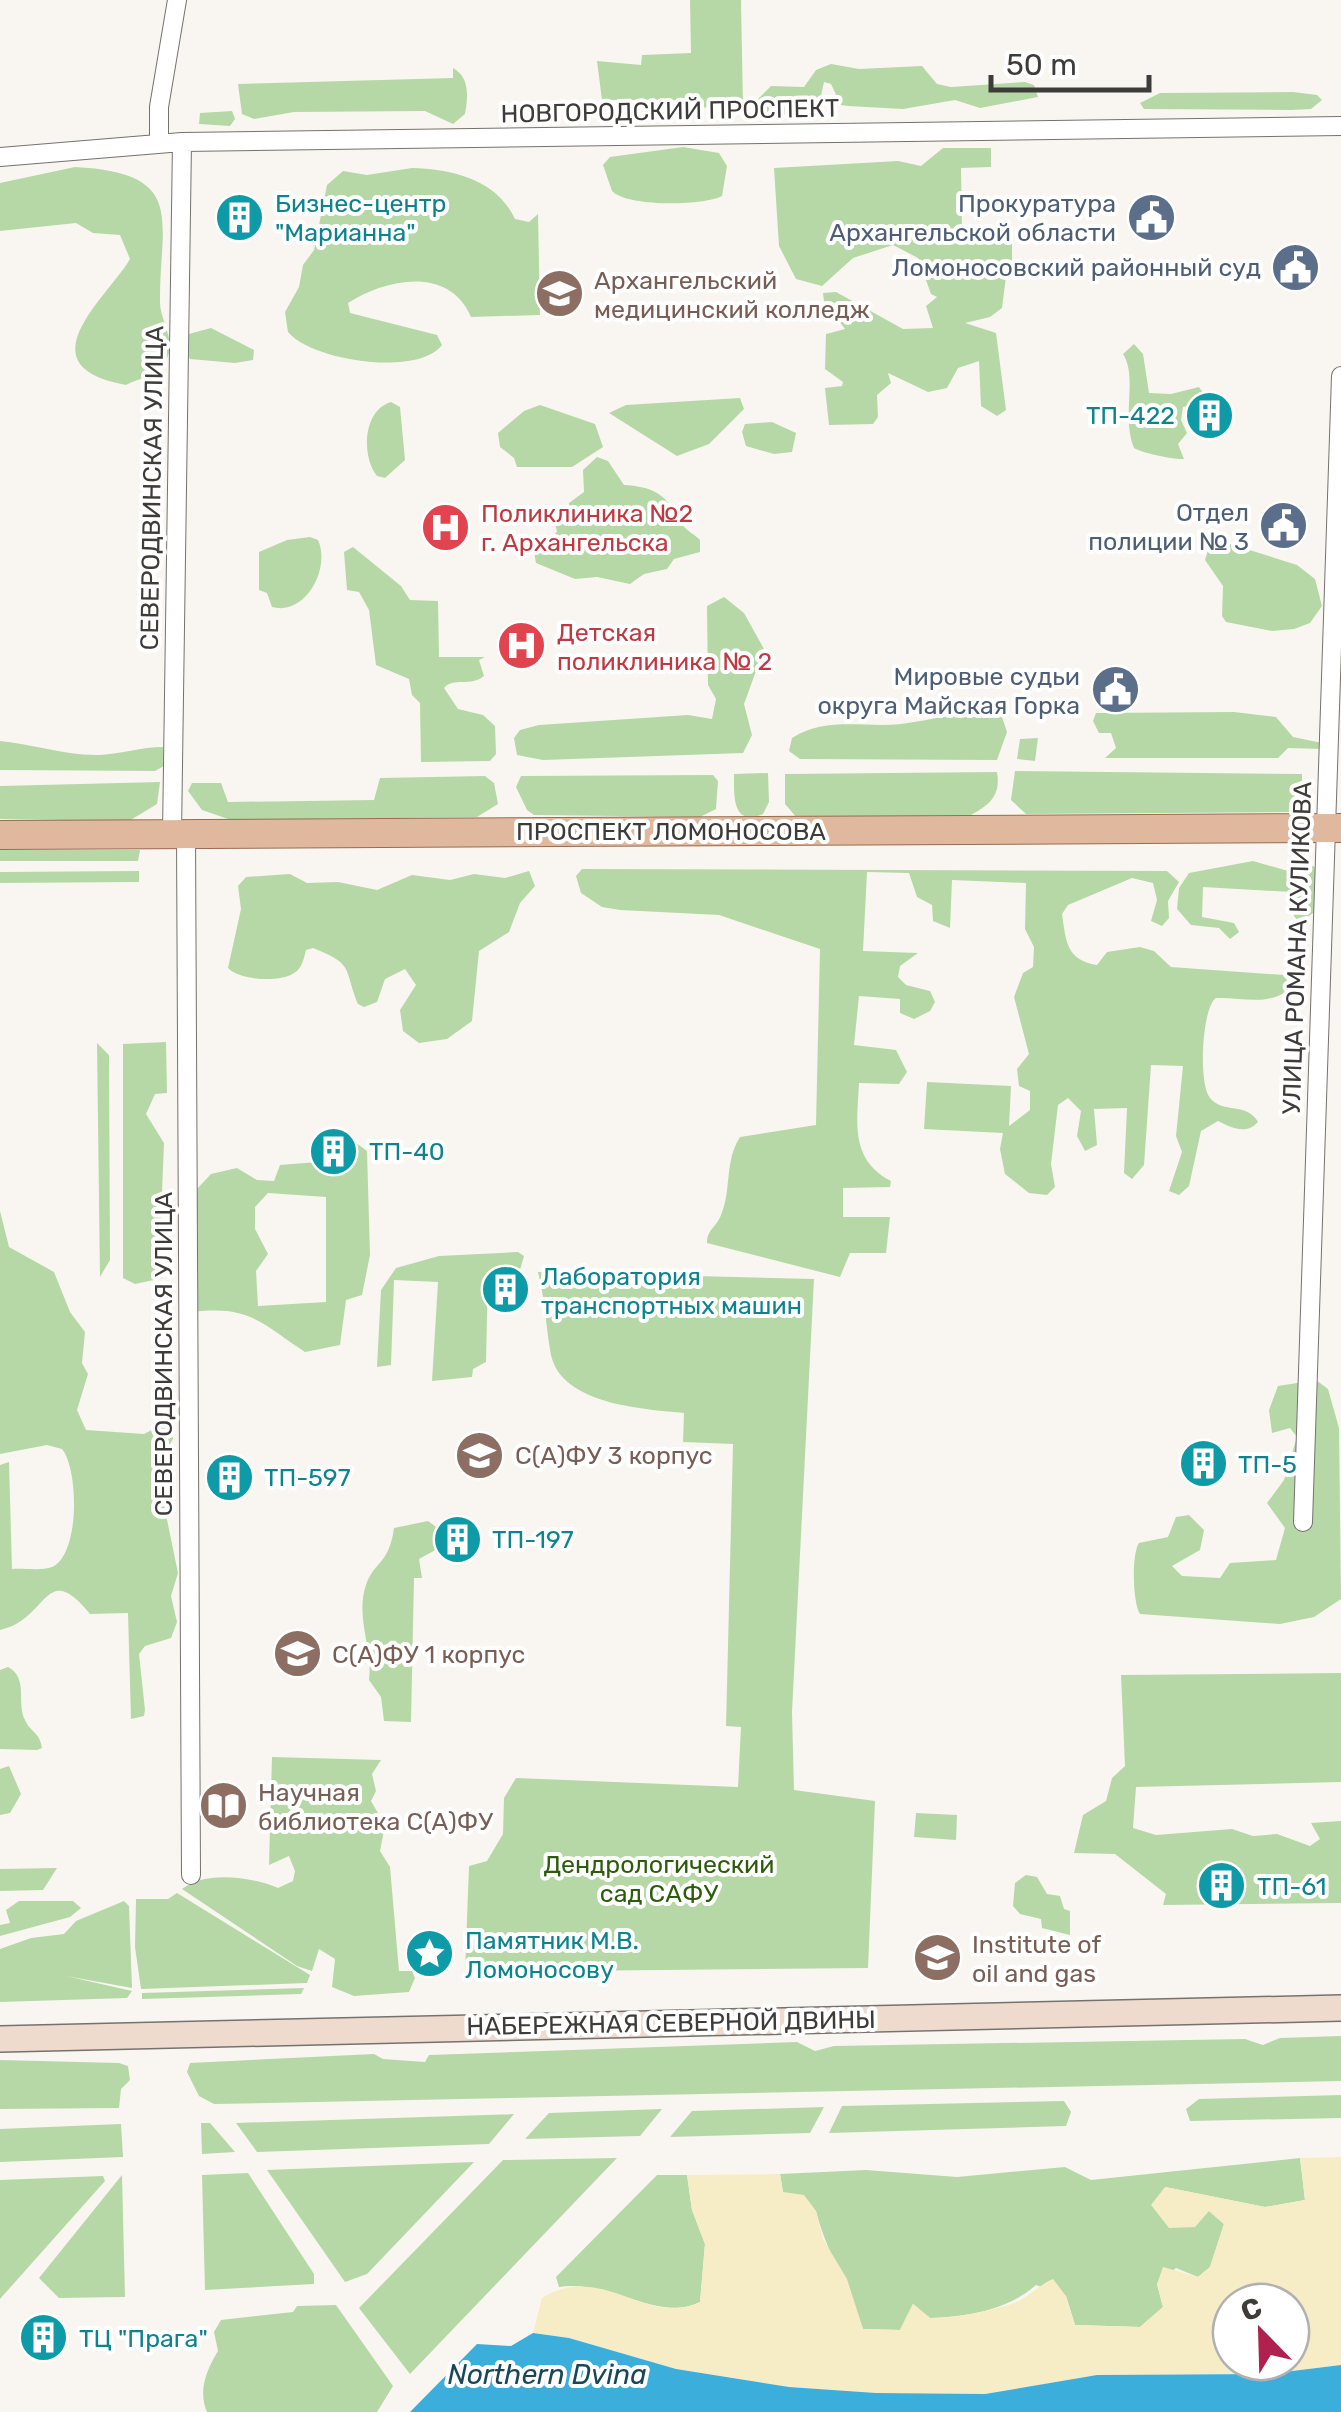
<svg xmlns="http://www.w3.org/2000/svg" width="1341" height="2412" font-family="Rubik,sans-serif">
  <rect width="100%" height="100%" fill="#f9f6f1"/>
  <path fill="#b6d8a6" fill-rule="evenodd" d="M690,0H741L743,106L690,108L689,100H602L597,61L641,65L642,55L691,53Z
    M831,64L859,69L922,66L937,84L951,87L1025,82L1034,85L1038,97L980,108L955,100L903,109L848,106L841,105L831,84L824,82L819,105C803,116 776,117 757,110L758,99L771,86L804,87L816,70Z
    M453,68C470,77 468,97 465,114L453,124L425,111L294,112L254,119L242,114L238,84L453,78Z
    M1293,92L1317,95L1322,100L1311,109L1291,110L1144,109L1140,103L1160,93Z
    M232,111L235,119L230,126L199,124L200,113Z
    M683,147L719,153L727,166L722,196C703,206 627,207 612,191L603,165L610,157Z
    M943,148H991V167L961,168L962,232H1012V263L1007,269L1002,308L990,317L965,323L996,333L1006,410L997,416L981,406L979,361L958,368L947,388L928,392L888,373L891,383L877,395L878,417L873,424L829,425L825,388L842,386L843,382L825,369L826,334L845,329L824,301L823,293L836,292L903,329L933,328L926,306L937,297L931,294L918,258L893,245L853,258L822,286L796,279L779,246L774,168L898,161L921,166Z
    M75,167C189,173 159,221 160,302C160,322 178,341 165,362C157,376 139,378 126,385C21,366 108,297 130,259L120,235L93,233L76,223L0,231V183Z
    M412,168C453,169 497,180 515,219L529,222L538,214L540,315L471,317C449,265 385,279 348,303L350,313L437,335L442,345C418,377 312,361 288,332L285,312L299,287L303,265L314,250L327,185L343,171L367,175Z
    M211,328L254,350L253,360L235,363L190,359L185,352V335Z
    M1134,344L1143,354L1149,393L1171,394L1199,387L1209,402L1183,407L1181,420L1187,433L1178,444L1184,459C1175,460 1142,453 1134,448C1121,415 1138,378 1123,354Z
    M740,398L744,409L709,444L677,456L609,413L626,405Z
    M391,402L400,407L405,460L385,478L377,476C361,456 363,410 391,402Z
    M540,405L595,424L603,447L572,467H517L514,458L500,447L498,433L524,411Z
    M772,422L796,433L792,452L774,454L746,446L742,432L745,424Z
    M597,457L608,461L624,485C657,487 667,496 682,524C686,531 695,534 700,540V552L674,559L667,569L644,574L630,584L597,577L575,579L536,563L534,552L557,532L552,510L570,514L569,503L584,492L583,470Z
    M310,537L318,540C331,569 305,616 272,607L267,593L259,590V552L287,540Z
    M1224,542L1297,565L1315,579L1322,606L1310,623L1294,629L1272,631L1226,622L1222,616L1223,586L1205,560L1209,547Z
    M353,547L401,586L410,600L438,601L439,657H485L479,660L484,676C471,687 453,677 444,688L458,709L483,715L495,726L496,754L490,761L421,762L420,703L412,695L409,679L376,665L369,610L359,592L347,590L344,552Z
    M724,597L744,613L764,649L744,704L752,735L743,753L543,760L517,755L514,738L520,730L539,725L688,715L712,719L716,699L708,685L707,606Z
    M989,711L1002,717L1007,732L997,760L800,759L789,751L792,738C826,716 864,728 901,724C932,720 958,712 989,711Z
    M1234,712L1276,717L1293,737L1322,743V749L1288,748L1278,758H1105L1116,748L1111,733H1099L1093,721L1096,713Z
    M1038,738L1035,761L1017,759L1020,739Z
    M0,741C34,744 65,756 100,755C121,754 141,747 163,747L164,766L155,771L0,770Z
    M1015,771L1302,774V801L1289,812L1026,814L1011,800Z
    M997,772C1001,795 990,805 971,815L797,818L785,804V774Z
    M768,773L769,802L763,814C732,827 734,796 734,774Z
    M713,775L718,781L716,809L700,817L534,815L527,810L516,787L521,776Z
    M485,776L494,783L498,804L477,817L231,820L202,810L188,791L192,783H221L228,802L374,800L380,778Z
    M160,782L157,804L129,821L0,819V786Z
    M140,850L138,861H0V850Z
    M1253,861L1288,871L1313,866L1320,872L1318,910L1299,922L1294,916L1292,892L1203,887L1202,917L1234,923L1239,932L1230,939L1219,928L1191,925L1177,909L1179,888L1189,873Z
    M582,869L1167,871L1179,882L1168,901L1169,918L1162,926L1151,921L1157,900L1153,883L1132,878L1068,905L1062,914C1066,941 1066,960 1097,965L1107,952L1140,947L1154,951L1171,967L1284,975L1291,988C1269,1007 1243,997 1216,998C1202,1007 1198,1084 1210,1098C1223,1114 1247,1102 1258,1122C1246,1135 1232,1128 1218,1121L1201,1131L1189,1186L1179,1195L1169,1191L1182,1152L1176,1136L1183,1066L1151,1065L1144,1165L1132,1179L1124,1173L1127,1108L1094,1109L1097,1145L1085,1151L1077,1136L1081,1111L1068,1098L1058,1105L1051,1164L1055,1187L1047,1195L1029,1193L1005,1174L1000,1149L1003,1133L924,1129L927,1082L1011,1086L1009,1126L1030,1110V1091L1019,1086L1017,1069L1029,1054L1014,997L1023,973L1033,967L1034,947L1025,929L1026,883L952,880L950,928L933,921L932,905L917,897L909,873L867,872L863,951L918,953L900,966L898,977L906,985L930,991L935,1002L930,1011L914,1019L900,1013V999L859,996L854,1045L896,1050L907,1072L899,1084L859,1083C857,1123 850,1160 891,1181L890,1187L843,1188V1217H890L886,1253H850L840,1277L707,1243C707,1229 716,1228 721,1215C732,1189 724,1162 740,1137L816,1125L820,949L719,915L620,910L602,907L581,893L576,876Z
    M139,871V882L0,883V872Z
    M529,871L535,886L520,903L509,932L479,951L472,1021L447,1039L419,1043L403,1031L400,1010L416,985L405,969L385,979L377,1002L364,1007L358,1004C343,967 355,965 313,948L306,950C304,958 302,969 294,973C280,983 239,980 228,968L241,909L238,886L246,877L290,874L307,883L338,882L377,890L412,875L450,880L474,874L505,878Z
    M166,1042L167,1093L155,1094L146,1114L164,1143L161,1217L155,1244L163,1278L135,1284L123,1278V1044Z
    M97,1043L109,1055L110,1260L100,1277Z
    M343,1133L367,1151L370,1255L362,1295L346,1300L340,1345L305,1352C262,1324 250,1305 193,1312L196,1190L211,1174L237,1168L257,1180L274,1181L280,1165L317,1162L325,1170L342,1171ZM268,1193L326,1197V1302L258,1306L256,1271L268,1254L255,1229V1207Z
    M0,1211L9,1247L54,1272L70,1312L85,1332L82,1363L88,1374L77,1410L86,1430L144,1434L159,1426L172,1431L173,1439L160,1460L163,1500L178,1573L171,1596L177,1622L171,1638L145,1646L139,1654L145,1710L144,1716L131,1719L128,1613L90,1614C44,1558 49,1620 0,1630V1465L9,1462L12,1569C23,1568 42,1571 52,1567C80,1555 79,1470 62,1449L47,1445L0,1454Z
    M518,1252L524,1256L520,1270L524,1274H488L486,1362L473,1369L472,1377L432,1381L438,1282L394,1280L391,1365L377,1367L381,1290L396,1268L439,1256Z
    M538,1272L814,1279L792,1712L794,1790L875,1801L868,1968L465,1972L469,1866L487,1861L503,1834L504,1798L516,1778L738,1787L741,1727L726,1726L733,1444L683,1442L684,1413C644,1409 562,1405 551,1355C546,1328 545,1299 538,1272Z
    M1316,1380L1328,1389L1339,1428L1341,1599L1314,1617L1280,1624L1140,1614C1133,1604 1131,1555 1139,1543L1168,1537L1176,1517L1189,1515L1204,1530L1200,1550L1172,1566L1182,1576L1220,1578L1230,1563L1276,1560L1285,1528L1267,1503L1284,1480L1297,1437L1290,1428L1272,1433L1269,1410L1278,1386Z
    M428,1521L439,1529V1548L419,1559L422,1578H414L411,1722L384,1721L381,1697L369,1680C373,1648 355,1617 366,1585C374,1561 389,1565 394,1528Z
    M8,1667C29,1678 16,1703 25,1720C30,1732 40,1732 42,1748L37,1750L0,1749V1670Z
    M1341,1673V1782L1136,1787L1133,1828L1156,1835L1232,1829L1253,1836L1277,1834L1310,1846L1320,1839L1311,1823L1341,1821V1903L1163,1905L1166,1894L1115,1854L1074,1853L1083,1815L1106,1801L1112,1778L1125,1766L1121,1675Z
    M272,1757L381,1760L372,1774L376,1791L371,1801L385,1825L380,1851L390,1867L399,1971H412L415,1978L409,1992L354,1996L332,1987L335,1959L319,1949L312,1971L297,1966L182,1889C205,1870 252,1877 278,1888L293,1881L295,1871L289,1856L269,1865Z
    M9,1766L21,1794L10,1813L0,1815V1769Z
    M916,1813L957,1815L956,1840L914,1837Z
    M57,1868L43,1890L0,1891V1869Z
    M1026,1875L1037,1877L1047,1894L1060,1896L1064,1909L1070,1911V1935L1042,1928L1041,1919L1020,1914L1013,1906L1015,1883Z
    M177,1893L310,1975L307,1983L141,1989L135,1947L136,1899H168Z
    M19,1901H73L81,1908L70,1917L0,1936V1925L10,1923L6,1910Z
    M124,1901L129,1906L132,1988L66,1976L132,1991L127,1998L0,2002V1949L31,1938L64,1934L76,1921Z
    M304,1988L301,1994L142,1999V1993Z
    M1341,2036V2081L214,2104L199,2096L187,2072L190,2063L374,2054L383,2059L425,2062L429,2055L797,2042L815,2051L834,2046L1245,2039L1263,2045L1280,2038Z
    M0,2060L119,2063L128,2066L130,2080L121,2089L119,2108L0,2109Z
    M1341,2095V2118L1190,2121L1186,2109L1199,2099Z
    M1064,2101L1071,2112L1066,2126L829,2133L842,2106Z
    M824,2107L810,2133L670,2137L692,2111Z
    M662,2109L640,2136L525,2139L549,2113Z
    M514,2114L489,2144L257,2152L236,2123Z
    M201,2123H210L235,2152L202,2154Z
    M121,2124L123,2157L0,2162V2129Z
    M617,2158L410,2374L359,2308L503,2160Z
    M1300,2158L1305,2200L1265,2207L1165,2187L1209,2211L1224,2224L1210,2267L1198,2277L1176,2268L1157,2284L1163,2307L1140,2327L1075,2325L1066,2296L1036,2285C1008,2310 967,2317 930,2318L913,2304L900,2330L863,2329C850,2288 826,2252 816,2211L783,2192L780,2174L866,2170L957,2177L1065,2167L1091,2180Z
    M474,2162L367,2274L345,2282L267,2170Z
    M248,2173L314,2274V2284L205,2290L202,2175Z
    M122,2175L125,2297L59,2298L39,2278Z
    M657,2175H687L692,2210L705,2244L700,2302C658,2323 609,2279 559,2287L556,2277Z
    M103,2176L105,2181L0,2299V2180Z
    M336,2305L393,2386L377,2412H207C198,2391 206,2371 218,2351L214,2332L221,2320L293,2312L297,2306Z"/>
  <path fill="#f6edc7" fill-rule="evenodd" d="M1341,2157V2365L1267,2374L1097,2375L985,2394L876,2393L789,2387L676,2369L569,2338L533,2333L542,2298C602,2261 647,2328 700,2302L705,2244L692,2210L687,2175L780,2174L783,2192L804,2195L816,2211L823,2239L847,2279L863,2329L900,2330L913,2304L930,2318C957,2318 985,2312 1011,2304C1026,2300 1038,2285 1053,2279L1066,2296L1075,2325L1140,2327L1163,2307L1157,2284L1163,2267L1198,2277L1210,2267L1224,2224L1209,2211L1195,2227L1169,2228L1151,2205L1165,2187L1265,2207L1305,2200L1300,2158ZM1231,2302H1291V2362H1231Z"/>
  <path fill="#3caedb" d="M533,2333L569,2338L676,2369L789,2387L876,2393L985,2394L1097,2375L1267,2374L1341,2365V2412H410L477,2344L511,2346Z"/>
  <g fill="none" stroke-linecap="round" stroke-linejoin="round">
    <defs>
      <path id="minor" d="M159,144V107L177,0
        M0,157L182,142L1341,126
        M172,834L182,142
        M186,834L191,1875
        M1303,1522L1341,376"/>
      <path id="secondary" d="M0,2039L1341,2008"/>
      <path id="primary" d="M0,835L1341,828"/>
    </defs>
    <use href="#minor" stroke="#75726e" stroke-width="20"/>
    <use href="#secondary" stroke="#75726e" stroke-width="28"/>
    <use href="#primary" stroke="#986d50" stroke-width="30"/>
    <use href="#minor" stroke="#fff" stroke-width="18"/>
    <use href="#secondary" stroke="#efdbce" stroke-width="25"/>
    <use href="#primary" stroke="#dfb89d" stroke-width="28"/>
  </g>
  <defs>
    <symbol id="building-disc" viewBox="-11 -11 22 22"><circle r="9.5" fill="#0f9aa8" stroke="#fff"/><path d="M-4-6H4V6H1V3H-1V6H-4ZM-2.5-4.3h1.7v1.8h-1.7ZM.8-4.3h1.7v1.8H.8ZM-2.5-1h1.7V.8h-1.7ZM.8-1h1.7V.8H.8Z" fill="#fff"/></symbol>
    <symbol id="civic-disc" viewBox="-11 -11 22 22"><circle r="9.5" fill="#5c6f8a" stroke="#fff"/><path d="M-.6-6.5H3V-4.5H.6V-3L4-1V1h2V6H-6V1h2V-1L-.6-3ZM-1.2 2.5V6h2.4V2.5Z" fill="#fff"/></symbol>
    <symbol id="university-disc" viewBox="-11 -11 22 22"><circle r="9.5" fill="#8d6e63" stroke="#fff"/><path d="M0-5L7-2L0 1L-7-2ZM-4 1L0 2.5L4 1V4Q0 6-4 4Z" fill="#fff"/></symbol>
    <symbol id="hospital-disc" viewBox="-11 -11 22 22"><circle r="9.5" fill="#e0444e" stroke="#fff"/><path d="M-5-5h3v3.5h4V-5h3V5h-3V1.5h-4V5h-3Z" fill="#fff"/></symbol>
    <symbol id="library-disc" viewBox="-11 -11 22 22"><circle r="9.5" fill="#8d6e63" stroke="#fff"/><path d="M-6-4Q-3-5.5-.7-3.5V5Q-3 3-6 4ZM6-4Q3-5.5 .7-3.5V5Q3 3 6 4Z" fill="#fff"/></symbol>
    <symbol id="sight-disc" viewBox="-11 -11 22 22"><circle r="9.5" fill="#0f9aa8" stroke="#fff"/><path d="M0-6L1.8-2.2L6-1.7L2.9 1.2L3.7 5.4L0 3.3L-3.7 5.4L-2.9 1.2L-6-1.7L-1.8-2.2Z" fill="#fff"/></symbol>
  </defs>
  <g fill-rule="evenodd">
    <use href="#building-disc" x="212" y="190" width="55" height="55"/>
    <use href="#civic-disc" x="1124" y="190" width="55" height="55"/>
    <use href="#civic-disc" x="1268" y="240" width="55" height="55"/>
    <use href="#university-disc" x="532" y="266" width="55" height="55"/>
    <use href="#building-disc" x="1182" y="388" width="55" height="55"/>
    <use href="#civic-disc" x="1256" y="498" width="55" height="55"/>
    <use href="#hospital-disc" x="418" y="500" width="55" height="55"/>
    <use href="#hospital-disc" x="494" y="618" width="55" height="55"/>
    <use href="#civic-disc" x="1088" y="662" width="55" height="55"/>
    <use href="#building-disc" x="306" y="1124" width="55" height="55"/>
    <use href="#building-disc" x="478" y="1262" width="55" height="55"/>
    <use href="#university-disc" x="452" y="1428" width="55" height="55"/>
    <use href="#building-disc" x="1176" y="1436" width="55" height="55"/>
    <use href="#building-disc" x="202" y="1450" width="55" height="55"/>
    <use href="#building-disc" x="430" y="1512" width="55" height="55"/>
    <use href="#university-disc" x="270" y="1626" width="55" height="55"/>
    <use href="#library-disc" x="196" y="1778" width="55" height="55"/>
    <use href="#building-disc" x="1194" y="1858" width="55" height="55"/>
    <use href="#sight-disc" x="402" y="1926" width="55" height="55"/>
    <use href="#university-disc" x="910" y="1930" width="55" height="55"/>
    <use href="#building-disc" x="16" y="2310" width="55" height="55"/>
  </g>
  <g text-anchor="middle" dominant-baseline="central" stroke-width="8" stroke-linejoin="round" paint-order="stroke">
    <g font-size="25" fill="#3e3c3b" stroke="#fff">
      <text transform="translate(670 111) rotate(-1)">НОВГОРОДСКИЙ ПРОСПЕКТ</text>
      <text transform="translate(152 488) rotate(-89)">СЕВЕРОДВИНСКАЯ УЛИЦА</text>
      <text x="671" y="831">ПРОСПЕКТ ЛОМОНОСОВА</text>
      <text transform="translate(1297 948) rotate(-88)">УЛИЦА РОМАНА КУЛИКОВА</text>
      <text transform="translate(163 1354) rotate(-90)">СЕВЕРОДВИНСКАЯ УЛИЦА</text>
      <text transform="translate(671 2023) rotate(-1)">НАБЕРЕЖНАЯ СЕВЕРНОЙ ДВИНЫ</text>
    </g>
    <g font-size="25" fill="#0d838f" stroke="#fff" text-anchor="start">
      <text x="275" y="203">Бизнес-центр<tspan x="275" dy="29">"Марианна"</tspan></text>
      <text x="1175" y="415" text-anchor="end">ТП-422</text>
      <text x="369" y="1151">ТП-40</text>
      <text x="541" y="1276">Лаборатория<tspan x="541" dy="29">транспортных машин</tspan></text>
      <text x="1238" y="1464">ТП-5</text>
      <text x="264" y="1477">ТП-597</text>
      <text x="492" y="1539">ТП-197</text>
      <text x="1257" y="1886">ТП-61</text>
      <text x="465" y="1940">Памятник М.В.<tspan x="465" dy="29">Ломоносову</tspan></text>
      <text x="79" y="2338">ТЦ "Прага"</text>
    </g>
    <g font-size="25" fill="#4e5e75" stroke="#fff" text-anchor="end">
      <text x="1116" y="203">Прокуратура<tspan x="1116" dy="29">Архангельской области</tspan></text>
      <text x="1261" y="267">Ломоносовский районный cуд</text>
      <text x="1249" y="512">Отдел<tspan x="1249" dy="29">полиции № 3</tspan></text>
      <text x="1080" y="676">Мировые судьи<tspan x="1080" dy="29">округа Майская Горка</tspan></text>
    </g>
    <g font-size="25" fill="#785e54" stroke="#fff" text-anchor="start">
      <text x="594" y="280">Архангельский<tspan x="594" dy="29">медицинский колледж</tspan></text>
      <text x="515" y="1455">С(А)ФУ 3 корпус</text>
      <text x="332" y="1654">С(А)ФУ 1 корпус</text>
      <text x="258" y="1792">Научная<tspan x="258" dy="29">библиотека С(А)ФУ</tspan></text>
      <text x="972" y="1944">Institute of<tspan x="972" dy="29">oil and gas</tspan></text>
    </g>
    <g font-size="25" fill="#be3a42" stroke="#fff" text-anchor="start">
      <text x="481" y="513">Поликлиника №2<tspan x="481" dy="29">г. Архангельска</tspan></text>
      <text x="557" y="632">Детская<tspan x="557" dy="29">поликлиника № 2</tspan></text>
    </g>
    <g font-size="25" fill="#2d5d0c" stroke="#fff">
      <text x="659" y="1864">Дендрологический<tspan x="659" dy="29">сад САФУ</tspan></text>
    </g>
    <g font-size="28" font-style="italic" fill="#18475a" stroke="#fff">
      <text x="547" y="2374">Northern Dvina</text>
    </g>
  </g>
  <g transform="translate(1261 2332) rotate(337)"><circle r="48" fill="#ffffff" stroke="#b2b1b1" stroke-width="2.5"/>
  <path d="M0-8L18 38L0 25L-18 38Z" fill="#b1214f"/>
  <text y="-15" font-size="28" font-weight="bold" text-anchor="middle" fill="#3e3c3b">С</text>
  </g>
  <path d="M991 75v15h158v-15" fill="none" stroke="#3e3c3b" stroke-width="5"/>
  <text x="1006" y="75" font-size="30" fill="#3e3c3b" stroke="#ffffff" stroke-width="8" paint-order="stroke">50 m</text>
</svg>
